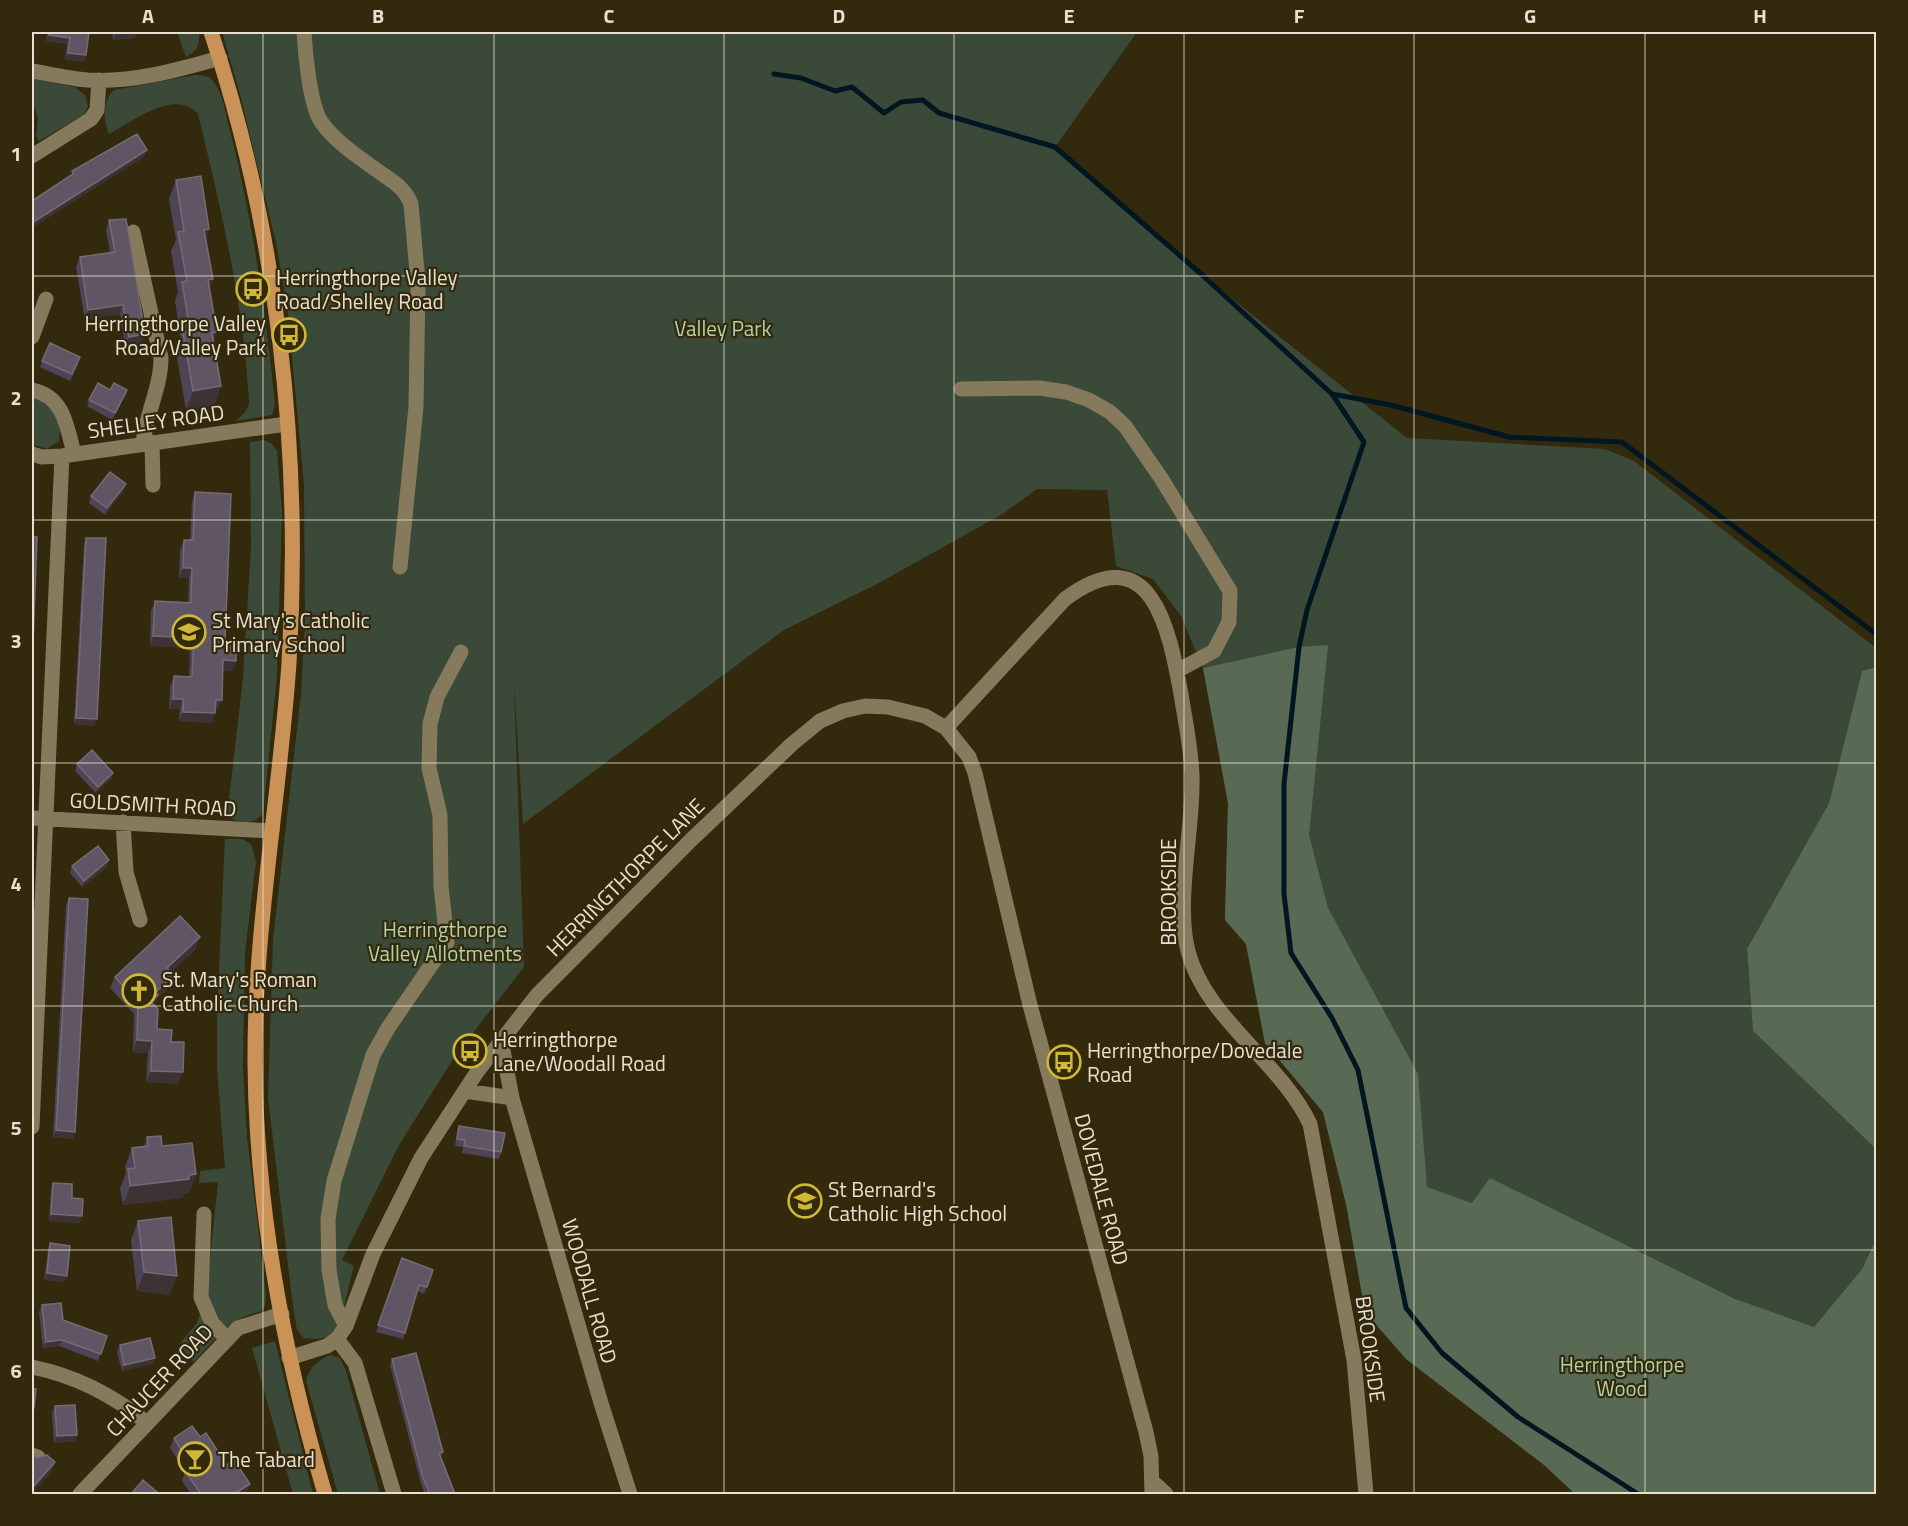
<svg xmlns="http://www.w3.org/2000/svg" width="1908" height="1526" font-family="'Titillium Web',sans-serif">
  <rect width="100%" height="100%" fill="#33290d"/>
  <path fill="#3b4a38" d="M177,32H199C200,44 198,51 186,57Z
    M222,32H1137L1055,147L1201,274L1407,438L1605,449L1634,461L1876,648V667L1862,671L1829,803L1747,949L1753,1031L1876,1149V1239L1862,1269L1814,1327L1427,1187L1346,1204L1323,1112L1265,1043L1246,944L1225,920L1228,803L1203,668L1181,616L1153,579L1116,566L1107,490L1037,489L1004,513L879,583L784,630L523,824L514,684L524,967L455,1056L399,1145L342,1260L354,1266C349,1282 343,1324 332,1334C325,1340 313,1339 304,1338L297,1330L293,1306L268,1098L273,940L301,694L305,623L304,485L288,313L276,243L241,98Z
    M195,75C201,75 207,75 212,80C223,91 226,116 230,131C253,221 266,313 275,405L272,415L236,421L246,411L249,403C244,305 221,209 198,114C174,88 134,121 109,134C103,119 102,102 114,90Z
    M32,79L75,87L85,95L88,106L85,114L39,141L36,136L38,119L32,99Z
    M32,396L50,405L60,426L59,441L47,449L32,444Z
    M264,440L272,444L277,451L282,512L277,675L263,814C251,826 242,822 227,817L243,678L251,546L250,442Z
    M225,839H242L251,844L256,861L245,953L243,1067L247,1136L266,1295L265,1306L260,1312C231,1316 213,1342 194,1362L179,1345L197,1323L206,1297L218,1182L199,1183L200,1171L225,1168L217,1069V1014Z
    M275,1341L313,1494H293L252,1348Z
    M330,1355L340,1358L346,1371L380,1494H338L306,1381C310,1367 316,1361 330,1355Z"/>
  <path fill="#586a53" d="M1328,645L1309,835L1328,908L1418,1074L1427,1187L1472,1203L1490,1178L1733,1298L1814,1327L1862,1269L1876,1239V1494H1575L1544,1465L1406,1359L1365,1312L1346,1204L1323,1112L1265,1043L1246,944L1225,920L1228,803L1203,668L1299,647Z
    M1876,667V1149L1753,1031L1747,949L1829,803L1862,671Z"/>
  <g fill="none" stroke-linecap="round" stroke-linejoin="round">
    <path stroke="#001621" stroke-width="5" d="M774,74L801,78L835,91L852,87L884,113L901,102L923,100L939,113L1055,147L1201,274L1332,394L1364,442L1307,610L1299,647L1284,784V894L1291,953L1332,1018L1358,1070L1406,1308L1442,1353L1518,1417L1638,1494
      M1332,394L1391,405L1509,437L1622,442L1876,634"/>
    <path stroke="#867a5c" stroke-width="15" d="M304,32C305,52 310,107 322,123C336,142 356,155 375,169C390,180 404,186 411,204L418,283L416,407L400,567
      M32,71C50,74 68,78 87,80C131,83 178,70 220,58
      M32,156L91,119L97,110L99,80
      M133,232L161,358C161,387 146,414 143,443
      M32,337L46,299
      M961,389L1040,388L1066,392L1089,400L1110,412L1125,426L1161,478L1230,591L1229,622L1214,651L1177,671
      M32,390C64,396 67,427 74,454
      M152,442L153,485
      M32,454L42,457L62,456L286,424
      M946,728L1065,599C1151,535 1169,628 1181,694C1185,720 1191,747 1192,775C1194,828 1175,900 1188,951C1205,1018 1281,1062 1310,1124L1354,1360L1366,1494
      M32,818L272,831
      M123,822L126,872L140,920
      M501,1040L512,1098L601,1403L630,1494
      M465,1091L512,1098
      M32,1127L62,456
      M204,1214L201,1297L212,1323L227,1339
      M346,1326L335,1305L329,1270L328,1219L334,1181L373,1055L388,1028L447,942L441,886L440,815L429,768L430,724L437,697L461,652
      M337,1339L355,1363L394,1494
      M289,1358L327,1346L337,1339L346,1326L373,1254L421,1158L477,1072L537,995L691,840L792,744L820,721L843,711L865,706L888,707L925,716L946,728L969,757L975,773L1030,1005L1146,1432L1151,1456L1152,1494
      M32,1367C76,1376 112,1394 147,1423
      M32,1455L38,1457
      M1153,1482L1166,1494
      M80,1494L238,1328L282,1314"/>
    <path stroke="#cb9257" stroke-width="15" d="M211,32C278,233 302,451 289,663C280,796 254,929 255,1063C256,1208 284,1355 325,1494"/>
  </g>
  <path fill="#4f4457" d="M48,32H89L86,55L83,62L65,59L67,44L46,41Z
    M112,32H137L135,38L113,40Z
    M176,180L209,229L206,238L213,279L209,288L213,341L221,386L214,406L186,410L176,352L181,339L175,301L178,292L171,251L176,240L169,199Z
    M109,220L141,344L125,346L120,314L85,320L76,267L80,257L110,252L106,230Z
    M42,361L78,364L70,381L40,367Z
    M110,390H127L125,397L112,420L87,406L89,400Z
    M124,490L105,515L89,503L91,496Z
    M195,492L225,640L236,661L232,671L223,670L218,710H215L212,723L179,721L180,709H169L170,686L174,676L189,677L190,648L150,646L151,611L155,601L188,602L189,578H179L180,550L184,540H190L192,502Z
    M86,538L97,719L94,726L74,724L84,544Z
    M77,764L113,773L111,779L96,793L75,771Z
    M109,860L107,867L82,887L70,873L72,866Z
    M69,898L75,1132L73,1139L53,1137L66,905Z
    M196,949L171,972L174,975L170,987L157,998L154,1005L157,1029L171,1042L178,1084L146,1082L148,1053L133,1052L134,1014L110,988L115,977Z
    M459,1126L501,1152L499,1159L462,1153L463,1147L455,1146L457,1132Z
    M147,1137L162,1146L196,1174L189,1193L184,1194L182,1198L123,1205L120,1188L126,1173L125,1167L132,1148L144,1147Z
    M53,1183L72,1198L80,1223L49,1221L51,1189Z
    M138,1221L170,1295L137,1291L131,1240Z
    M50,1243L67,1276L64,1282L44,1280L48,1250Z
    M402,1258L433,1270L424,1294L417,1291L403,1339L376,1332Z
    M42,1305L63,1320L107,1336L98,1361L59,1346L43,1348L39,1312Z
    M120,1345L155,1358L152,1364L122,1371L117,1352Z
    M392,1359L443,1452L441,1456L455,1494H425L421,1484L390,1365Z
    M55,1406L77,1435L75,1441L54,1443L52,1413Z
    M200,1437L246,1494H191L182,1481L185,1471L170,1448L174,1438Z"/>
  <path fill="#3d3234" d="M116,32H137L135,38L113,40Z
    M49,35L70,38L67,44L46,41Z
    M68,53L86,55L83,62L65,59Z
    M147,150L144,157L32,228V223Z
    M209,229L202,248L204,230Z
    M213,279L206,299L208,280Z
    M123,305L120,314L85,320L88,310Z
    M217,332L210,351L212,333Z
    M145,334L141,344L125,346L129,337Z
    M221,386L214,406L186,410L193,391Z
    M127,390L125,397L112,420L115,413Z
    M126,484L124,490L105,515L107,508Z
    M183,568H192L189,578H179Z
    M153,636L194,638L190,648L150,646Z
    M223,660L236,661L232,671L220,670Z
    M173,699H183L180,709H169Z
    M216,700H222L218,710H212Z
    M183,712L215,713L212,723L179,721Z
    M76,718L97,719L94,726L74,724Z
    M113,773L111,779L96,793L98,787Z
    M109,860L107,867L82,887L84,881Z
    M200,937L196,949L163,980L167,968Z
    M174,975L170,987L157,998L154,1006L147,1013L156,992Z
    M137,1040L152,1041L148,1053L133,1052Z
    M151,1071L183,1072L178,1084L146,1082Z
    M56,1130L75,1132L73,1139L53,1137Z
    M196,1174L189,1193L184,1194L182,1198L123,1205L130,1186Z
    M51,1214L82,1216L80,1223L49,1221Z
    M144,1272L177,1276L170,1295L137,1291Z
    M47,1273L67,1276L64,1282L44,1280Z
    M62,1340L59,1346L43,1348L46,1342Z
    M155,1358L152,1364L122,1371L124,1365Z
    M77,1435L75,1441L54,1443L57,1436Z
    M55,1462L52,1472L32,1494V1488Z
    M250,1484L246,1494H234Z"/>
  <path fill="#605564" stroke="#756b75" stroke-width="1.5" d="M49,32H89L86,55L68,53L70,38L49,35Z
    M137,134L147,150L32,223V201L73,174L72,171Z
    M201,176L209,229L204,230L213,279L208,280L217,332L212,333L221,386L193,391L183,333L190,331L182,282L187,281L178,232L184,231L176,180Z
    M126,219L145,334L129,337L123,305L88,310L80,257L115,252L109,220Z
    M50,343L80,357L72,374L42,361Z
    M98,383L110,390L114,383L127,390L115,413L89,400Z
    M110,472L126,484L107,508L91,496Z
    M195,492L231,494L225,640L236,641V661L223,660L222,700H216L215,713L183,712V699H173L174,676L192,677L194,638L153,636L155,601L191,603L192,568H183L184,540H193Z
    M32,536L37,537L32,669Z
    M86,538H106L97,719L76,718Z
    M92,750L113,773L98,787L77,764Z
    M98,846L109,860L84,881L72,866Z
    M69,898L88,899L75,1132L56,1130Z
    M180,916L200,937L167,968L174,975L156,992L158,995L151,1002L158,1009L157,1029L172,1030L171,1042H184L183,1072L151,1071L152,1041L137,1040L138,1003L115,977Z
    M459,1126L505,1133L501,1152L464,1146L465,1140L457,1139Z
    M161,1136L162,1146L192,1143L196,1174L189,1175V1179L130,1186L128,1169L135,1168L132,1148L148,1146L147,1137Z
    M53,1183L72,1184V1198L83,1199L82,1216L51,1214Z
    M171,1217L177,1276L144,1272L138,1221Z
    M50,1243L70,1246L67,1276L47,1273Z
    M402,1258L433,1270L427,1287L419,1285L405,1333L378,1325Z
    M61,1303L63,1320L107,1336L101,1354L62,1340L46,1342L42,1305Z
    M150,1338L155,1358L124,1365L120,1345Z
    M416,1353L443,1452L439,1453L455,1494H430L423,1478L392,1359Z
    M32,1388L36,1389L34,1408H32Z
    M75,1405L77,1435L57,1436L55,1406Z
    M192,1426L200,1437L206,1433L227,1465L234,1460L250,1484L234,1494H201L185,1471L192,1467L174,1438Z
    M32,1454L37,1458L47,1455L55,1462L32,1488Z
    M143,1480L158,1493L157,1494H131Z"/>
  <path fill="none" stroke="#e8e1d1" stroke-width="1.5" stroke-opacity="0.55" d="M263,32V1494M494,32V1494M724,32V1494M954,32V1494M1184,32V1494M1414,32V1494M1645,32V1494M32,276H1876M32,520H1876M32,763H1876M32,1006H1876M32,1250H1876"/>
  <defs>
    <symbol id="bus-ring" viewBox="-11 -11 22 22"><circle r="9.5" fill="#33290d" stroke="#d0b736" stroke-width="1.5"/><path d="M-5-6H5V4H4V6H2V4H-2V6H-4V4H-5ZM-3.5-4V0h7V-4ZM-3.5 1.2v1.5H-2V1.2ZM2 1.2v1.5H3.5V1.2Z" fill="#d0b736"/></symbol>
    <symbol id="school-ring" viewBox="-11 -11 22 22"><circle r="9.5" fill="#33290d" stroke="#d0b736" stroke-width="1.5"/><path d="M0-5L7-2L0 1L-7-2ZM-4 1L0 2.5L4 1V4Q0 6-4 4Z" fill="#d0b736"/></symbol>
    <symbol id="church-ring" viewBox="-11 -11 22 22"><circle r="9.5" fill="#33290d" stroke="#d0b736" stroke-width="1.5"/><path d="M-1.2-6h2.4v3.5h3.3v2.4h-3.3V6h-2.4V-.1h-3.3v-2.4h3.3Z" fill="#d0b736"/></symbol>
    <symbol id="bar-ring" viewBox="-11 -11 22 22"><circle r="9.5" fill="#33290d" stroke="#d0b736" stroke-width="1.5"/><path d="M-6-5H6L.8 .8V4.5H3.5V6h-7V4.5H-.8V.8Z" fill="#d0b736"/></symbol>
  </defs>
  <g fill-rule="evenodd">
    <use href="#bus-ring" x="234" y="270" width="38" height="38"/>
    <use href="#bus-ring" x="270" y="316" width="38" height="38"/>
    <use href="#school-ring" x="170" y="613" width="38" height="38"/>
    <use href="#church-ring" x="120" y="972" width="38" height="38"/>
    <use href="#bus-ring" x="451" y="1032" width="38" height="38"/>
    <use href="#bus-ring" x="1045" y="1043" width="38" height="38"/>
    <use href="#school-ring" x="786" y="1182" width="38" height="38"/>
    <use href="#bar-ring" x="176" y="1440" width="38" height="38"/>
  </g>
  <g text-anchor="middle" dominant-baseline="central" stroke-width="4.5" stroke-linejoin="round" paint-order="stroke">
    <g font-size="21" fill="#e8e1d1" stroke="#33290d" text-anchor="start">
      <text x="276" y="277">Herringthorpe Valley<tspan x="276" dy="24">Road/Shelley Road</tspan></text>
      <text x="266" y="323" text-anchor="end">Herringthorpe Valley<tspan x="266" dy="24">Road/Valley Park</tspan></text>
      <text x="212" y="620">St Mary's Catholic<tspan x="212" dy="24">Primary School</tspan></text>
      <text x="162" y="979">St. Mary's Roman<tspan x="162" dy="24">Catholic Church</tspan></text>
      <text x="493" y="1039">Herringthorpe<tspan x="493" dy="24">Lane/Woodall Road</tspan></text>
      <text x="1087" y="1050">Herringthorpe/Dovedale<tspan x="1087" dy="24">Road</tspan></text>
      <text x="828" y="1189">St Bernard's<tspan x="828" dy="24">Catholic High School</tspan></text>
      <text x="218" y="1459">The Tabard</text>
    </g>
    <g font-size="21" fill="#afd2a6" stroke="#33290d">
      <text x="723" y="328">Valley Park</text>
      <text x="445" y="929">Herringthorpe<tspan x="445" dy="24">Valley Allotments</tspan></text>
      <text x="1622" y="1364">Herringthorpe<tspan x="1622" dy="24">Wood</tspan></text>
    </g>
    <g font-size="21" fill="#e8e1d1" stroke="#33290d">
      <text transform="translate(156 421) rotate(-8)">SHELLEY ROAD</text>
      <text transform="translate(153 804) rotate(3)">GOLDSMITH ROAD</text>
      <text transform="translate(625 877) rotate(-45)">HERRINGTHORPE LANE</text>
      <text transform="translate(1168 892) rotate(-90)">BROOKSIDE</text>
      <text transform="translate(1102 1189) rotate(75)">DOVEDALE ROAD</text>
      <text transform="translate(590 1291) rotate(74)">WOODALL ROAD</text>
      <text transform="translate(1371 1349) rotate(82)">BROOKSIDE</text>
      <text transform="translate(159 1380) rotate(-47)">CHAUCER ROAD</text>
    </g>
  </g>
  <rect width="1908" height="1526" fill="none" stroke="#33290d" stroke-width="66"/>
  <rect x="33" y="33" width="1842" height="1460" fill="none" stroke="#e8e1d1" stroke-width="2"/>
  <g font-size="20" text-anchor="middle" font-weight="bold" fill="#e8e1d1">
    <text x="148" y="23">A</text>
    <text x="378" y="23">B</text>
    <text x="609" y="23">C</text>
    <text x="839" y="23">D</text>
    <text x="1069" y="23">E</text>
    <text x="1299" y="23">F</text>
    <text x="1530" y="23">G</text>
    <text x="1760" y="23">H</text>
    <text x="16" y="161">1</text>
    <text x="16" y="405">2</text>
    <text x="16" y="648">3</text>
    <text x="16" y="891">4</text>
    <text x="16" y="1135">5</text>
    <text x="16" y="1378">6</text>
  </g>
</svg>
